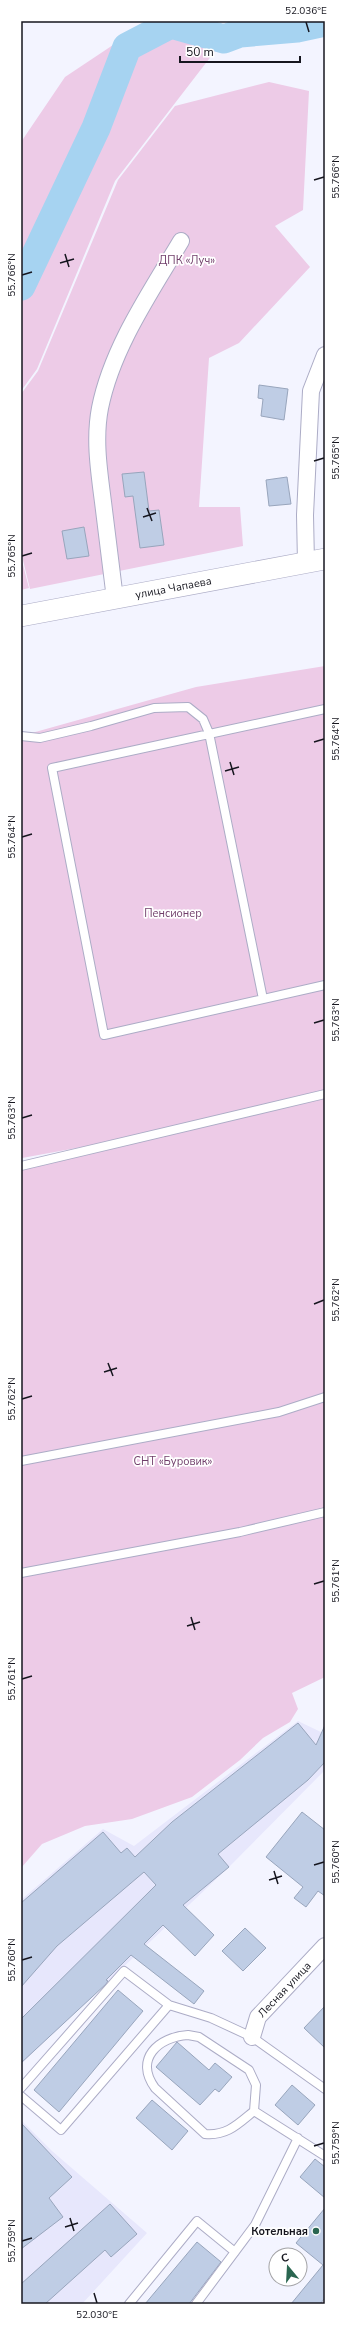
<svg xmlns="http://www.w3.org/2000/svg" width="346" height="2325" font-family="'Nunito Sans',sans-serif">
  <rect width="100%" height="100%" fill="#f3f4ff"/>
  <path fill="#e7e7fc" d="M298,1721L325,1734V1770L229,1867L21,2064V1900L103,1829L134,1846Z
    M21,2120L52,2151L147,2233L82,2304H21Z"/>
  <path fill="#edcbe7" d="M131,33L219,46L115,181L37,369L21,391V142L65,77Z
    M269,82L309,91L303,210L275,226L310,267L239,343L209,358L199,507H240L243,546L30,589L21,552V394L38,371L118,180L175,106Z
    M21,557L29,588L21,590Z
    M325,666V1090L104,1143L22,1158L21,736L196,687Z
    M325,1098V1677L292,1693L298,1709L290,1722L263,1738L240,1760L192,1797L132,1819L85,1826L42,1844L21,1868V1168Z"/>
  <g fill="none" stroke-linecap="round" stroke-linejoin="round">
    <path stroke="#a6d3f1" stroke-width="29" d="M21,286L96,128L127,47L171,24L224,39L240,33L297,28L325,22"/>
  </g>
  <path fill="#bfcde5" stroke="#98a5bc" d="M259,385L288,389L284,420L261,416L263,399L258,398Z
    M144,472L149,511L159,510L164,545L140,548L133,496L125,497L122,474Z
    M287,477L291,504L269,506L266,480Z
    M84,527L89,556L67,559L62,531Z
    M298,1723L316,1745L325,1725V1762L308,1780L218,1854L229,1867L183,1905L214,1935L195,1956L163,1925L144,1944L204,1991L194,2004L131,1955L106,1980L108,1981L106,1984L21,2063V2019L156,1885L144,1872L57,1946L21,1987V1903L103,1832L121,1853L127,1848L135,1857L172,1822Z
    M302,1812L325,1830V1896L318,1891L306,1907L294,1898L303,1887L266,1857Z
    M245,1928L266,1948L243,1971L222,1951Z
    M118,1990L143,2011L59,2112L34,2090Z
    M325,2006V2048L304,2028Z
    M177,2042L209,2070L215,2063L232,2077L219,2092L215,2089L200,2105L156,2067Z
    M292,2085L315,2105L298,2125L275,2105Z
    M152,2100L188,2131L172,2150L136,2118Z
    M21,2123L72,2177L49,2198L63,2217L21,2249Z
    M315,2159L325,2167V2198L300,2177Z
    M110,2204L137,2234L111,2257L105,2250L45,2304H21V2284Z
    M325,2208V2298L320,2304H291L323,2265L296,2243Z
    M197,2242L221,2262L189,2304H145Z"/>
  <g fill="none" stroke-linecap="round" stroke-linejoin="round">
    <defs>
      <path id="service" d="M325,709L52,768L104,1035L325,985
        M21,736L40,738L91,726L154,708L188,707L203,719L209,733L263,999
        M21,1166L325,1094
        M21,1461L279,1412L325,1397
        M21,1573L240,1532L325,1512
        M188,2035L199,2037L249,2070L256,2085L254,2111C238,2124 227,2136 205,2134L155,2088C134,2059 158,2037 188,2035Z
        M21,2088L124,1971L169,2005L211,2018L252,2037L325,2089
        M21,2096L61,2130L169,2005
        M254,2111L325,2156
        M129,2304L197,2221L235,2252
        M196,2304L255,2225L298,2138"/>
      <g id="minor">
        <path d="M306,563L305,515L311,391L325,355"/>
        <path d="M115,599C111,566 107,534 103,502C99,471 94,439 100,408C112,348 150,293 181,241"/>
        <path id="s1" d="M252,2037L258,2017L325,1946"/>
      </g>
      <g id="tertiary">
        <path id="s2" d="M21,616L325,559"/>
      </g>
    </defs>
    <use href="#service" stroke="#acacc6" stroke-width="10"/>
    <use href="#minor" stroke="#acacc6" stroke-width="18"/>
    <use href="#tertiary" stroke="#acacc6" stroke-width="22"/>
    <use href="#service" stroke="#fff" stroke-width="8"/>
    <use href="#minor" stroke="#fff" stroke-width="16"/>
    <use href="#tertiary" stroke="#fff" stroke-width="21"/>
  </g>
  <path fill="none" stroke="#16161f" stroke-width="1.5" d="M306,22L309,32M314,180L324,177M65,254L69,267M60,263L74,259M22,275L32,272M314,461L324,458M147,508L152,521M143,517L156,513M22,556L32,553M314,742L324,739M230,762L234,775M225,771L239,767M22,837L32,834M314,1023L324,1020M22,1118L32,1115M314,1304L324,1300M108,1363L113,1376M104,1372L117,1368M22,1399L32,1396M314,1584L324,1581M191,1617L195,1630M187,1626L200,1622M22,1679L32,1676M314,1865L324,1862M274,1871L278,1884M269,1880L282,1876M22,1960L32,1957M314,2146L324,2143M70,2218L74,2231M65,2227L78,2223M22,2241L32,2238M94,2293L97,2303"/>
  <circle fill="#2a6650" stroke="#fff" stroke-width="1.5" cx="316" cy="2231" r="4"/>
  <g text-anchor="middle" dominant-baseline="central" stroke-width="3.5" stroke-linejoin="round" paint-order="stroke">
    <g font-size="11" fill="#703e6a" stroke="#fff">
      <text x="187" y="260">ДПК «Луч»</text>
      <text x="173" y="913">Пенсионер</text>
      <text x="173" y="1461">СНТ «Буровик»</text>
    </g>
    <g font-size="11" fill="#16161f" stroke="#fff">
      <text stroke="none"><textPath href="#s2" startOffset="155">улица Чапаева</textPath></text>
      <text stroke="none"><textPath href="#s1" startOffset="59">Лесная улица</textPath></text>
    </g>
    <g font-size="11" font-weight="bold" fill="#16161f" stroke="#fff" text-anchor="end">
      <text x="308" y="2231">Котельная</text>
    </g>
  </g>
  <rect width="346" height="2325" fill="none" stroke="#ffffff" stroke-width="44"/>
  <g transform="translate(288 2267) rotate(342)"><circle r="19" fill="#ffffff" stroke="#a2a2a5"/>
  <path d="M0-3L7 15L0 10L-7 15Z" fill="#2a6650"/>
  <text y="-6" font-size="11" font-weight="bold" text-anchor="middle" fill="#16161f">С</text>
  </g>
  <path d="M180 56v6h120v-6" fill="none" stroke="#16161f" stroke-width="2"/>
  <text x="186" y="56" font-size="12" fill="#16161f" stroke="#ffffff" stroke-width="3" paint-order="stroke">50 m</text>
  <rect x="22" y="22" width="302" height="2281" fill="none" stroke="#16161f" stroke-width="1.5"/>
  <g font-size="10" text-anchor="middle" fill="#16161f">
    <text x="306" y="14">52.036°E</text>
    <text transform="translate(335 177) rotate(-90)" y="4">55.766°N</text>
    <text transform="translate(11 275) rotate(-90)" y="4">55.766°N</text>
    <text transform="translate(335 458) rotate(-90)" y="4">55.765°N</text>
    <text transform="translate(11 556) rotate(-90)" y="4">55.765°N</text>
    <text transform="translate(335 739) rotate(-90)" y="4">55.764°N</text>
    <text transform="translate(11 837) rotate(-90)" y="4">55.764°N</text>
    <text transform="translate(335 1020) rotate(-90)" y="4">55.763°N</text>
    <text transform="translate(11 1118) rotate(-90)" y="4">55.763°N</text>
    <text transform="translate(335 1300) rotate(-90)" y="4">55.762°N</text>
    <text transform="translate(11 1399) rotate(-90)" y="4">55.762°N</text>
    <text transform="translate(335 1581) rotate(-90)" y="4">55.761°N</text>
    <text transform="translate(11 1679) rotate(-90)" y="4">55.761°N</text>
    <text transform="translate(335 1862) rotate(-90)" y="4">55.760°N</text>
    <text transform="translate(11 1960) rotate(-90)" y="4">55.760°N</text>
    <text transform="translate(335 2143) rotate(-90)" y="4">55.759°N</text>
    <text transform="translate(11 2241) rotate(-90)" y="4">55.759°N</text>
    <text x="97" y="2318">52.030°E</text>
  </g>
</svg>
